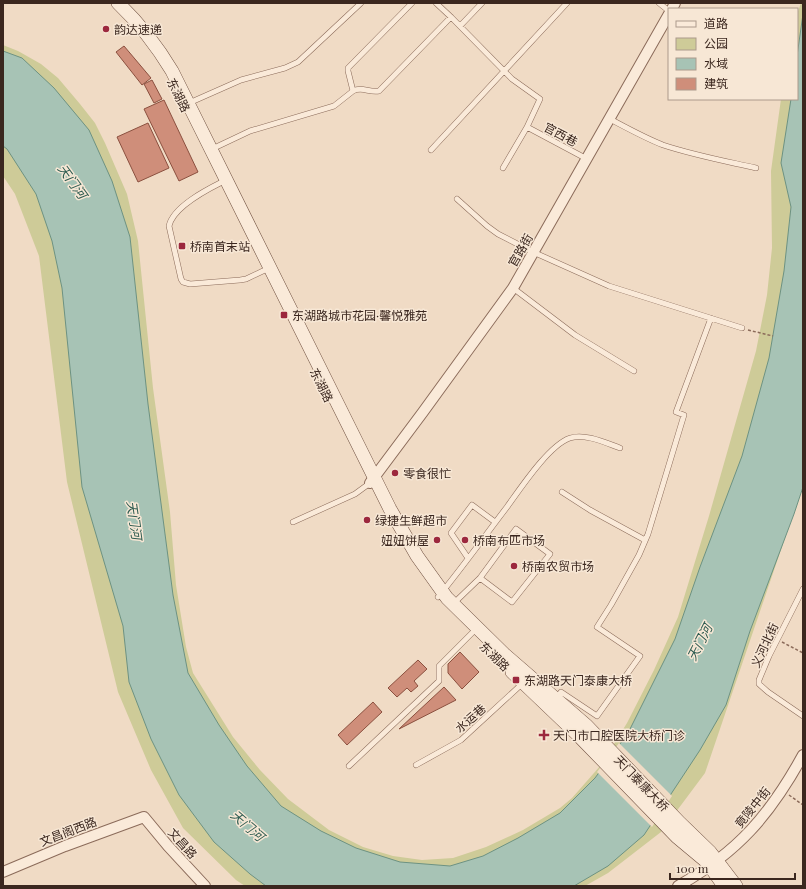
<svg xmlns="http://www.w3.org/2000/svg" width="806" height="889" font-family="'Playfair Display','Noto Sans SC',serif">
  <rect width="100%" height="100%" fill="#f0dbc5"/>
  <path fill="#cecb98" d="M801,3H803V485L705,773L661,832L608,873L585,886H245L236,880L183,828L151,770L118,692L67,482L39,256L15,194L3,176V45L18,51L41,64L58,78L80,104L95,123L105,143L127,194L138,241L153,388L170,512L176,585L186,647L193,673L233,737L260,770L288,799L329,830L363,847L393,856L422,860L453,858L486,847L523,830L560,808L572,798L601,765L627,723L654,670L678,617L709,516L756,351L767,295L772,248L771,171L781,99H797V14Z"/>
  <path fill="#a7c3b5" stroke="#6d9282" d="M803,14V487L794,514L750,631L726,705L700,750L644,835L608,866L574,886H266L250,874L214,842L179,795L151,739L129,682L123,626L82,487L62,288L52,241L36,194L7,149L3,146V51L22,58L54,88L89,130L112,181L130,237L148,404L173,595L188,673L219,725L247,766L281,806L321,831L356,848L400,862L450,866L483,856L518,838L560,813L595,778L628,733L675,639L700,567L742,456L769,358L784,271L791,207L781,163L791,99H797V56Z"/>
  <path fill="#f0dbc5" d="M619,743L672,796L652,827L597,772Z"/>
  <path fill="#cf8e7a" stroke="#8b503f" d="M124,46L151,78L142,85L116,52Z
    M152,80L162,99L154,103L144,84Z
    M164,100L198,172L179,181L144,109Z
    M148,123L169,168L138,182L117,137Z
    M460,652L479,672L462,689L448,673V664Z
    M418,660L427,669L414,681L418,686L411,692L407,688L397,697L388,688Z
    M444,687L456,700L399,729Z
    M373,702L382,712L347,745L338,735Z"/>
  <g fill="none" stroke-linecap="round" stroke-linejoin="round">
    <defs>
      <path id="service" d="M659,3L669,11
        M451,17L512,79L540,99L527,127L503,168
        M460,26L482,3
        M353,91C362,86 369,93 379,91L451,17L436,3
        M189,103L241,80L285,68L298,62L361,3
        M610,119C627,128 645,138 663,145C693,155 725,161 756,168
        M527,127L587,159
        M212,149L250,131L334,106L353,91L348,71V68L412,3
        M431,150L567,3
        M222,182C206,190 173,207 169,226L181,279L183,282L190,284L240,280L246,279L265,270
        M457,199L487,226L498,234L533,252L609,286L742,328
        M513,288L575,335L634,371
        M562,492L590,510L645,540
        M293,522L355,494L370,483
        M468,558L451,533L472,505L495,522
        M803,589L769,656L759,680V684L768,692L803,716
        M438,597C462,568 484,537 507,507C520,489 549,445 570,438C585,433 606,443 620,448
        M454,603L480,578L516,529L550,554L512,602L480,578
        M556,698L561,692L597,716L640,656L597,627L611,605L639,555L648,534L684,415L676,412L711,318
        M416,765L461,740L523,683
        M349,766L439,681V666L476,629"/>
      <path id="minor" d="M672,9L675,3
        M370,483L423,412L513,288L669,14
        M3,872L65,846L144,817L168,846L205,886
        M678,886C738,852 770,815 803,755"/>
      <path id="secondary" d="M118,3C139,23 157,46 172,71L390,509L417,556L447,598L504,654L587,726L680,823L710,852L736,886
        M512,672L578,735L677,837L707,862L724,886"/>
    </defs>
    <use href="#service" stroke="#8b6b5a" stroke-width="6"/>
    <use href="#minor" stroke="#8b6b5a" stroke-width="12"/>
    <use href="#secondary" stroke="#6d4d3d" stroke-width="14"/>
    <path stroke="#8b6b5a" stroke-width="1.5" stroke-dasharray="3 2" stroke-linecap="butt" d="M748,330L773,336
      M782,642L803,653
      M789,795L803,805"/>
    <use href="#service" stroke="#faead9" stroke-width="5"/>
    <use href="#minor" stroke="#faead9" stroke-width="10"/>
    <use href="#secondary" stroke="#faead9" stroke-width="13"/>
  </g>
  <g fill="#9c283e" stroke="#f7e7d5" stroke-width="1.5">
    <circle cx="106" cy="29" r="4"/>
    <rect x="178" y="242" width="8" height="8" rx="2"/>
    <rect x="280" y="311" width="8" height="8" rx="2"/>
    <circle cx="395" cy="473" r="4"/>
    <circle cx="367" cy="520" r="4"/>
    <circle cx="437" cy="540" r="4"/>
    <circle cx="465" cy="540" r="4"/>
    <circle cx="514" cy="566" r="4"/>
    <rect x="512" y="676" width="8" height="8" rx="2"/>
    <path d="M542 729h4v4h4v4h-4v4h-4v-4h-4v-4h4z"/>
  </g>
  <g text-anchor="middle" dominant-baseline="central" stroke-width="3" stroke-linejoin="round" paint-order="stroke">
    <g font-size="12" fill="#3b271f" stroke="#f7e7d5" text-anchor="start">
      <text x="114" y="29">韵达速递</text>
      <text x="190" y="246">桥南首末站</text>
      <text x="292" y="315">东湖路城市花园·馨悦雅苑</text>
      <text x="403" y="473">零食很忙</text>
      <text x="375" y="520">绿捷生鲜超市</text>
      <text x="429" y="540" text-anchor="end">妞妞饼屋</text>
      <text x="473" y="540">桥南布匹市场</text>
      <text x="522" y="566">桥南农贸市场</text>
      <text x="524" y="680">东湖路天门泰康大桥</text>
      <text x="553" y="735">天门市口腔医院大桥门诊</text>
    </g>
    <g font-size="12" fill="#3b271f" stroke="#f7e7d5">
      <text transform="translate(179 95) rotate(64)">东湖路</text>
      <text transform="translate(561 134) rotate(28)">官西巷</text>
      <text transform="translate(520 250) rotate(-60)">官路街</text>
      <text transform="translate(322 385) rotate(64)">东湖路</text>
      <text transform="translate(764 645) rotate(-65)">义河北街</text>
      <text transform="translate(495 656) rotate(44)">东湖路</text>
      <text transform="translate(470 718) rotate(-41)">水运巷</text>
      <text transform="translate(642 783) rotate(46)">天门泰康大桥</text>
      <text transform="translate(752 807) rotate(-51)">竟陵中街</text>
      <text transform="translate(68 831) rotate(-21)">文昌阁西路</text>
      <text transform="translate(183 843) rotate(48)">文昌路</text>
    </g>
    <g font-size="13" font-style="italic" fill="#2d5b50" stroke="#f7e7d5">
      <text transform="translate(73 181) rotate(54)">天门河</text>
      <text transform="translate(135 520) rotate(82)">天门河</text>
      <text transform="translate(699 642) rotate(-63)">天门河</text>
      <text transform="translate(248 825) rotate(41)">天门河</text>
    </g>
  </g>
  <rect width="806" height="889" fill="none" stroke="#3b271f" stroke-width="8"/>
  <rect x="668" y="8" width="130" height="92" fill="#f7e7d5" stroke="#ac9a8c"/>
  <rect x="676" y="21" width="20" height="6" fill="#faead9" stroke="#ac9a8c"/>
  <text x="704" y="28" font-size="12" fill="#3b271f">道路</text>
  <rect x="676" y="38" width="20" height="12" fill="#cecb98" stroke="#ac9a8c"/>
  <text x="704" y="48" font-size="12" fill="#3b271f">公园</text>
  <rect x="676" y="58" width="20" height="12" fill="#a7c3b5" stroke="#ac9a8c"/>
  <text x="704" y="68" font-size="12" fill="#3b271f">水域</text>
  <rect x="676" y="78" width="20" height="12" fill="#cf8e7a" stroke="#ac9a8c"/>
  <text x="704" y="88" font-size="12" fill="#3b271f">建筑</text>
  <path d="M670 873v6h125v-6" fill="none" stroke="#3b271f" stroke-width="2"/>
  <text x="676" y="873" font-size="12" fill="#3b271f" stroke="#f7e7d5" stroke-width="3" paint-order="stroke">100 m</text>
</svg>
